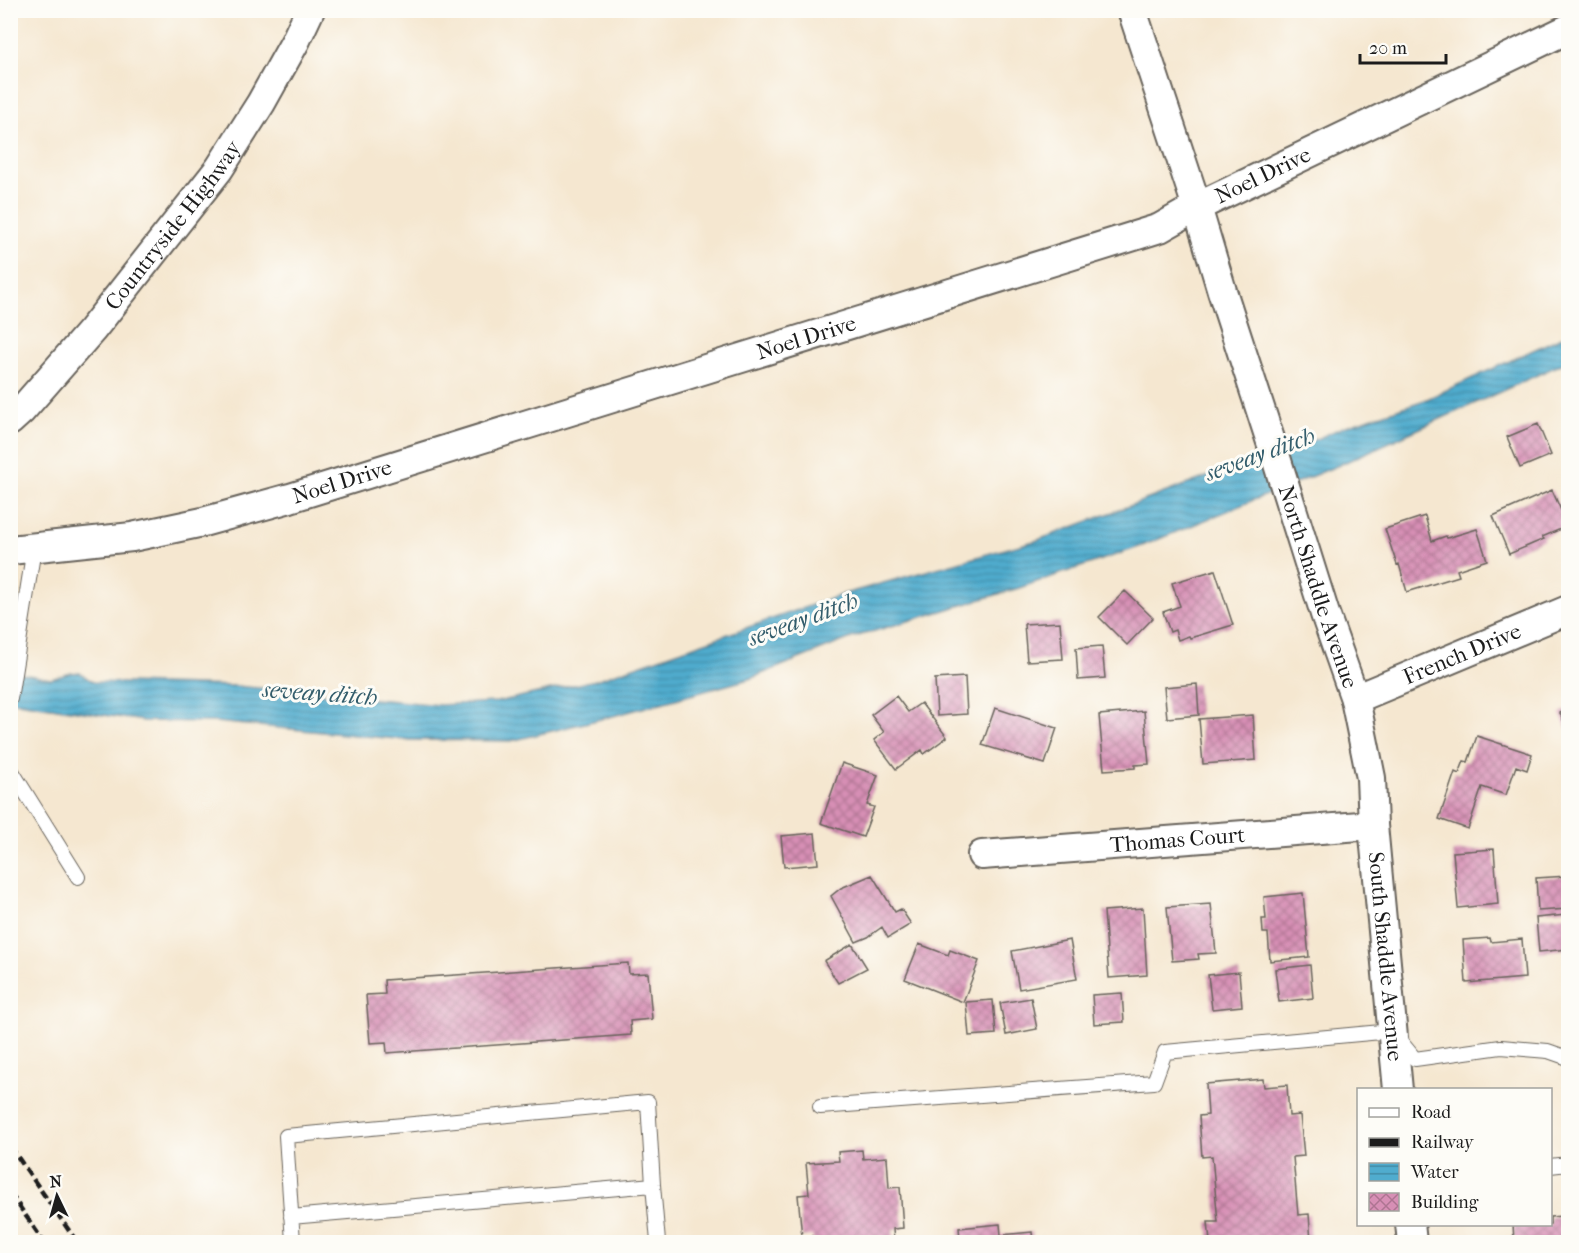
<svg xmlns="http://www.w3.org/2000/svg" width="1579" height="1253" font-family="'IM FELL French Canon',serif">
  <defs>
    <pattern id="water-rules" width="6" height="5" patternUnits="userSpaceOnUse" patternTransform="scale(1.5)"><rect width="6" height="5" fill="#50acce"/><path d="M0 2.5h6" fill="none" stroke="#428ba6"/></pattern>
    <pattern id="building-cross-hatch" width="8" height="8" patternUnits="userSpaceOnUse" patternTransform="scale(1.5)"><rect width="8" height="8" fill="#d78fb5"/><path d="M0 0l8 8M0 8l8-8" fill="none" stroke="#ae7492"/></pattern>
  </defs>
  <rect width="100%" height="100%" fill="#fdfcf7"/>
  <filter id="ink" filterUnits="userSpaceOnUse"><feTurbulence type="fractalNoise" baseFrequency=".0167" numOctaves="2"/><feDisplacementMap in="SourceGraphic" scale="12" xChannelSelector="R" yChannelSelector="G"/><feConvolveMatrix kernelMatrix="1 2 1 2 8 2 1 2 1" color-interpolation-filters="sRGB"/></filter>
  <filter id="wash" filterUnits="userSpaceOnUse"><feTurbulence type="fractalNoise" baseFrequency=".008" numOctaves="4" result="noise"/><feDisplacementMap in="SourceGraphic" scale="24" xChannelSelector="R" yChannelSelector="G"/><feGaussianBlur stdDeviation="1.35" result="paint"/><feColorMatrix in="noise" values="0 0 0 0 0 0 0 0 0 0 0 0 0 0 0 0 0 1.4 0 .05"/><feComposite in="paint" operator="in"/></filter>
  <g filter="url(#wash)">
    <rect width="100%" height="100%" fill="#f5e7d0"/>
    <path fill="url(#water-rules)" stroke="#366475" stroke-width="1.5" d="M1568,334V361L1339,465L1142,546L1019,588L851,638L749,679L613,716L511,741L408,740L215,722L144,721L11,701L10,672L51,679L71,673H80L93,682L236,686L439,705L497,702L596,680L844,594L1038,540L1215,474L1319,438L1343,427L1425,400Z"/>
    <g id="blocks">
      <path fill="url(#building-cross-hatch)" d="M1538,424L1551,455L1520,468L1507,437Z
        M1552,490L1568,526L1542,537L1544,539L1509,554L1493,516Z
        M1425,516L1432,541L1446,536L1447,538L1477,529L1487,560L1457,570L1459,576L1407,592L1399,564L1397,565L1385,529Z
        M1215,570L1233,625L1190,638L1189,636L1178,640L1175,630L1170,632L1163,612L1180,606L1172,583Z
        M1125,591L1153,618L1127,645L1099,617Z
        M1060,622L1063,659L1027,661L1024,624Z
        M1102,646L1105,678L1078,680L1076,648Z
        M965,677L967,714L937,716L935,679Z
        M1197,684L1199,715L1167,718L1164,687Z
        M896,696L908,712L921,703L947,737L924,754L922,750L896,769L874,740L884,732L871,715Z
        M995,708L1057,728L1045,764L982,745Z
        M1568,709V731L1560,713Z
        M1144,711L1149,764L1135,765V768L1104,770L1099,715Z
        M1253,715L1256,760L1203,764L1199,719Z
        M1477,736L1532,754L1527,770L1516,766L1506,795L1482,787L1468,829L1439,819L1455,772L1459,774L1464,761L1468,762Z
        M842,763L878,775L867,805L874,807L863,837L821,823Z
        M815,833L818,864L784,867L781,836Z
        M1494,849L1498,904L1458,908L1453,852Z
        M872,875L895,912L901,909L911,924L888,938L882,927L868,937L856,942L831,896L841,888Z
        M1568,876V909L1538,911L1536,878Z
        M1303,893L1309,957L1270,961L1268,933H1263L1262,919H1266L1264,897Z
        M1211,904L1216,953L1198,954L1199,959L1172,961L1167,907Z
        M1143,908L1147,975L1109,978L1104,911Z
        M1566,915L1568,949L1539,952L1536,918Z
        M1490,938L1491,942L1522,939L1525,978L1466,983L1463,940Z
        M1070,940L1077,979L1019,989L1012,951Z
        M852,944L867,968L838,983L824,961Z
        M919,944L948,955L950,950L979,961L963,1002L905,979Z
        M628,963L629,974L648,973L652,1019L630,1021L631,1035L387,1053L386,1042L370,1043L366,995L385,994L384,980Z
        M1310,965L1313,998L1279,1002L1275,969Z
        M1239,972L1242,1006L1212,1009L1208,975Z
        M1122,993L1124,1022L1094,1024L1092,995Z
        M1031,998L1037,1029L1006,1035L1000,1003Z
        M993,1000L996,1034L969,1036L966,1002Z
        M1263,1079L1264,1087L1287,1085L1289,1116L1300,1115L1304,1156L1293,1157L1298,1215L1309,1214L1311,1242H1210L1208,1222H1218L1212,1156L1202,1157L1199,1116L1208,1115L1206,1084Z
        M862,1150L863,1159L887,1157L889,1188L900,1187L903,1228L893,1229L894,1242H813L812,1236L802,1237L798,1195L809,1194L806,1163L839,1161L838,1152Z
        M1563,1216L1566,1242H1514L1513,1224H1550V1217Z
        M1000,1224L1001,1235L1032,1232L1033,1242H932V1241L960,1238L959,1228Z"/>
    </g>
  </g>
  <g filter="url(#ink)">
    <use href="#blocks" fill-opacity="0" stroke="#68635b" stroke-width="1.5"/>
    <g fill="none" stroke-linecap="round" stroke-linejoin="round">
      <defs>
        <path id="service" d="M10,699L34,548
          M10,768L78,877
          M820,1107L1154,1082L1165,1052L1392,1031L1415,1059L1501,1047L1548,1051L1568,1058
          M1550,1166L1568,1164
          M291,1217L653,1185
          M293,1242L286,1136L648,1102L653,1185L658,1242"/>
        <g id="minor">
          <path id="s1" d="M1132,10L1197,207L1222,291L1272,445L1325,614L1355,699L1371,778L1373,825L1398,1090"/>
          <path id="s2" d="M10,421L21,411L92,330L219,169L261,103L295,42L310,10"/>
          <path id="s3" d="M10,550L132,537L203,522L290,498L1160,228L1197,207L1568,29"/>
          <path id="s4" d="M1355,699L1568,610"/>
          <path id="s5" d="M982,855L1373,825"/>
          <path d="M1410,1224L1412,1242"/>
        </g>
      </defs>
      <use href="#service" stroke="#68635b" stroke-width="16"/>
      <use href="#minor" stroke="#68635b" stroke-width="32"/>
      <use href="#service" stroke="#fff" stroke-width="14"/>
      <use href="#minor" stroke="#fff" stroke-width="28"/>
      <path stroke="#1c1c1c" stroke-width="4.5" stroke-dasharray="9 4.5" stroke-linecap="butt" d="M10,1146L77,1242
        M10,1193L44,1242"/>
    </g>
  </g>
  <g text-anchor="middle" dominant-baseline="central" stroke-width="6" stroke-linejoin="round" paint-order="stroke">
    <g font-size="22" fill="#1c1c1c" stroke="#fdfcf7">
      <text stroke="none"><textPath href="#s3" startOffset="1312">Noel Drive</textPath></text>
      <text stroke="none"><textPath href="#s2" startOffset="255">Countryside Highway</textPath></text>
      <text stroke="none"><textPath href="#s3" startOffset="826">Noel Drive</textPath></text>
      <text stroke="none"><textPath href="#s3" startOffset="340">Noel Drive</textPath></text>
      <text stroke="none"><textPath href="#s1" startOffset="606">North Shaddle Avenue</textPath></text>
      <text stroke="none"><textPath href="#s4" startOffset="116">French Drive</textPath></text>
      <text stroke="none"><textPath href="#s5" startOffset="196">Thomas Court</textPath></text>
      <text stroke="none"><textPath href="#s1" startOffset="984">South Shaddle Avenue</textPath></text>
    </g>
    <g font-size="24" font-style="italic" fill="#335d6c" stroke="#fdfcf7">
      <text transform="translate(1260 454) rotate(-20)">seveay ditch</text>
      <text transform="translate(803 619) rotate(-20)">seveay ditch</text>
      <text transform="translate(320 693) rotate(4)">seveay ditch</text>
    </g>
  </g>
  <rect width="1579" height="1253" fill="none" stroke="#fdfcf7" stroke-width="36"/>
  <rect x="1357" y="1088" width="195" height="138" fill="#fdfcf7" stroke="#a3a29f" stroke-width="1.5"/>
  <rect x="1369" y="1108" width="30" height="9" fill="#ffffff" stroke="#a3a29f" stroke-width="1.5"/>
  <text x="1411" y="1118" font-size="18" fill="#1c1c1c">Road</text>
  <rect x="1369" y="1138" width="30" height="9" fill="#1c1c1c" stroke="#a3a29f" stroke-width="1.5"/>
  <text x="1411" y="1148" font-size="18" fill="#1c1c1c">Railway</text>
  <rect x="1369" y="1163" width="30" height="18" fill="url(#water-rules)" stroke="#a3a29f" stroke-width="1.5"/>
  <text x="1411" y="1178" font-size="18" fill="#1c1c1c">Water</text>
  <rect x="1369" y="1193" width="30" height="18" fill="url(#building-cross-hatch)" stroke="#a3a29f" stroke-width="1.5"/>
  <text x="1411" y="1208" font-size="18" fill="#1c1c1c">Building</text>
  <g transform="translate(57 1196) rotate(355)" stroke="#fdfcf7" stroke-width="4.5" paint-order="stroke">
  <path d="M0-4.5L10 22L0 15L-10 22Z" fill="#1c1c1c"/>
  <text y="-9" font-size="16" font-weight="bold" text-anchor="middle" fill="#1c1c1c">N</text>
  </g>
  <path d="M1360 54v9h86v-9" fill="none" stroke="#1c1c1c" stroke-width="3"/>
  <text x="1369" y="54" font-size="18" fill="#1c1c1c" stroke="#fdfcf7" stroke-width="4.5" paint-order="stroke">20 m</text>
</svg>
